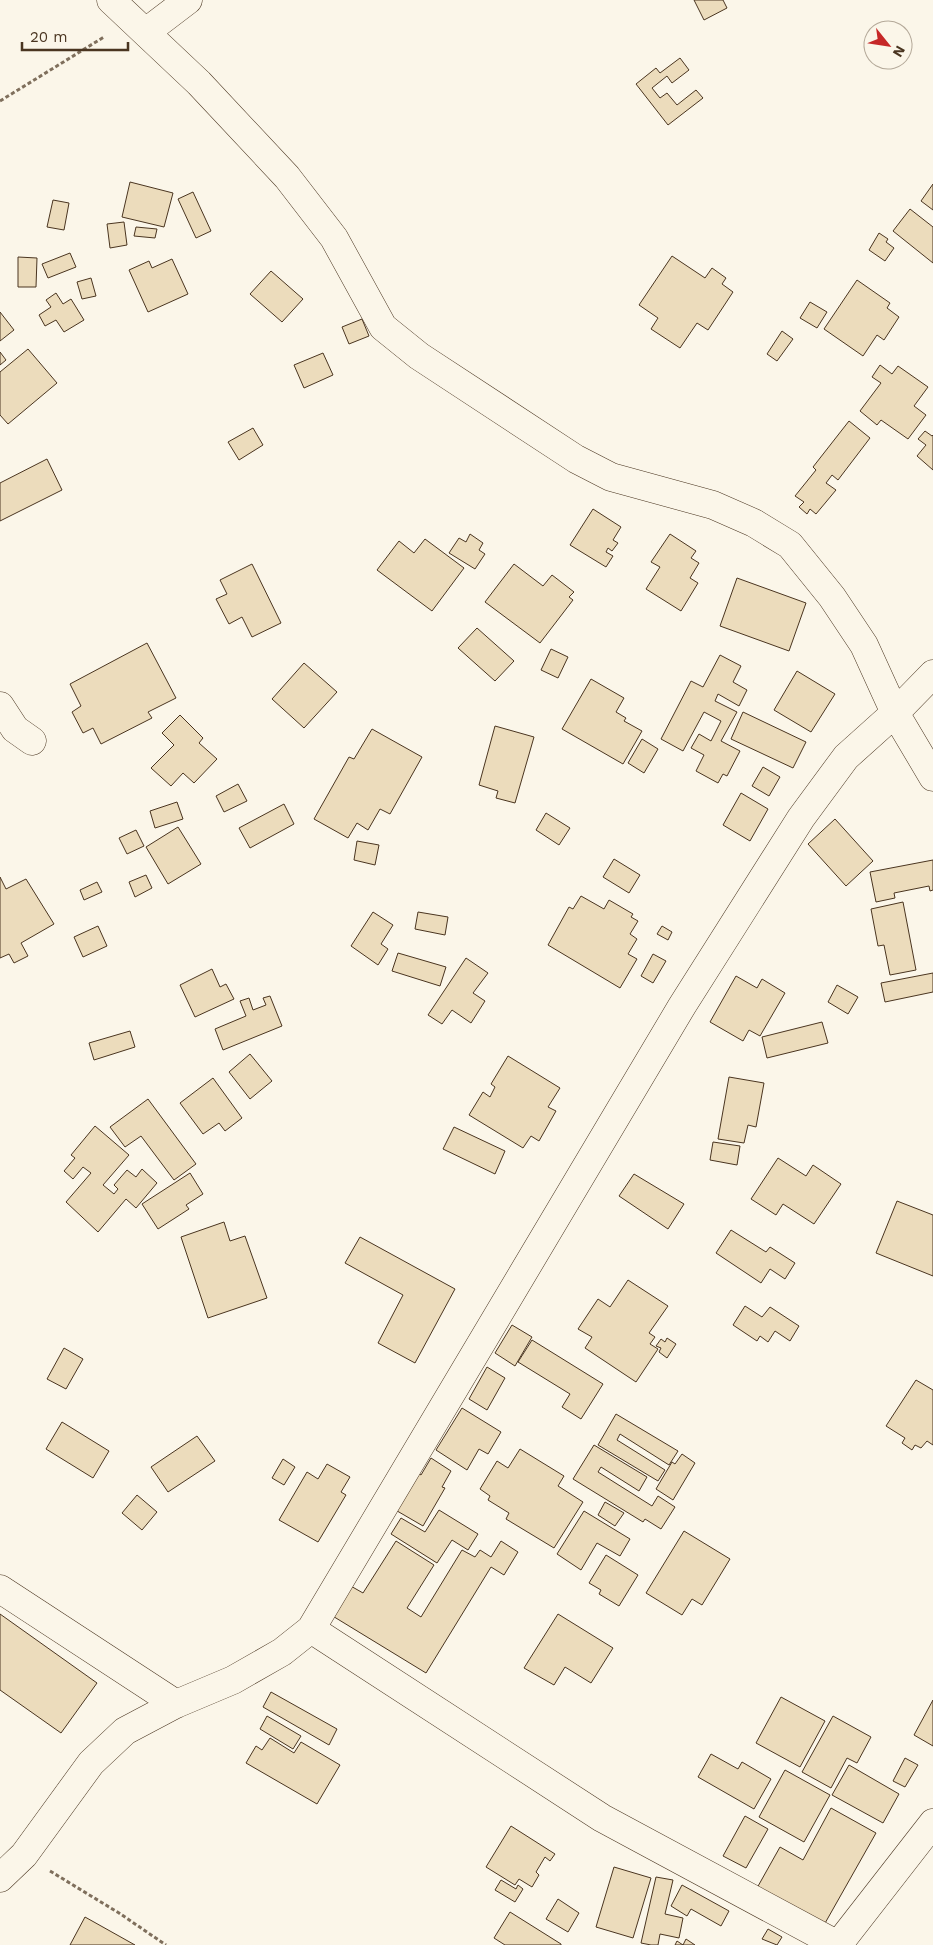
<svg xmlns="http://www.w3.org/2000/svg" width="933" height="1945" font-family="'Work Sans',sans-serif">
  <rect width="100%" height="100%" fill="#fbf6e9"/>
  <path fill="#ecdcbc" stroke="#4a3520" d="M694,0H723L727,8L704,20Z
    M680,58L689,70L672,83L667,76L652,88L660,98L667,93L677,105L696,90L703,98L668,125L636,84L656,68L660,73Z
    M130,182L173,193L164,227L122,217Z
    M933,184V210L921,201Z
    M193,192L211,231L196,238L178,199Z
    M53,200L69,203L64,230L47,227Z
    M910,209L933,227V263L893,231Z
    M124,222L127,245L110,248L107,224Z
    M136,227L157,229L155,238L134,236Z
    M879,233L888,239L886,242L894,248L885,261L869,250Z
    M70,253L76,267L48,278L42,264Z
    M672,256L705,278L712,268L726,278L722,284L733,292L708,330L697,323L680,348L651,329L658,318L639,305Z
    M18,257L37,258L36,287H18Z
    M172,259L188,294L148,312L129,270L149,261L152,268Z
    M271,271L303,299L282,322L250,294Z
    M91,278L96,296L82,299L77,282Z
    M857,280L890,303L887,308L899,317L884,340L877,335L863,356L824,329Z
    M56,293L63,304L71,299L84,320L64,332L56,320L45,326L39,315L51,307L46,300Z
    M810,302L827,312L817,328L800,318Z
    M0,312L14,330L0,341Z
    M362,319L369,336L349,344L342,327Z
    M782,331L793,339L777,361L767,354Z
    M28,349L57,383L8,424L0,415V372Z
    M0,352L6,360L0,365Z
    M323,353L333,375L304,388L294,365Z
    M880,365L892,374L898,366L928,387L914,406L926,415L908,439L881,420L877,425L860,411L881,383L872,377Z
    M849,421L870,438L838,480L832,475L826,483L836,490L816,514L810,509L807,514L799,507L804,502L795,496L816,470L813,467Z
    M253,428L263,445L239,460L228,442Z
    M925,431L932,436L933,435V470L917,456L926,445L918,439Z
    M47,459L62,490L0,521V483Z
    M593,509L621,527L613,540L618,543L612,551L608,548L606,552L613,556L606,567L570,545Z
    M470,534L483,543L479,550L485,554L475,569L449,553L459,538L466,542Z
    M670,534L696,551L691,558L699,563L690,578L698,583L681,611L646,589L660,567L651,562Z
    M425,539L464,568L432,611L377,570L399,541L414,553Z
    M252,564L281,623L252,637L242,617L229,624L216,599L227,594L220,580Z
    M514,564L543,586L552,575L574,592L569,597L573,600L540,643L485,602Z
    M737,578L806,603L789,651L720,626Z
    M477,628L514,661L495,681L458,648Z
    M147,643L176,698L148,712L152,718L101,744L93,728L83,733L72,712L81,706L70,684Z
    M551,649L568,657L558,678L541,670Z
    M720,655L741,666L733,682L747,690L739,706L718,694L715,701L737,712L721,741L740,751L727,776L723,774L718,783L696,771L704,755L691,748L699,734L711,741L721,721L704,712L683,751L661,739L691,681L703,687Z
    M304,663L337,692L304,728L272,699Z
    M797,671L835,694L811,732L774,710Z
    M591,679L624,698L616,712L626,718L624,721L642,731L623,764L562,729Z
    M743,712L806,742L793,768L731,739Z
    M180,715L203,738L199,743L217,759L194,783L183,773L171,786L151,768L174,745L162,733Z
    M495,726L534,737L515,803L496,798L498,791L479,785Z
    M372,729L422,757L390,814L380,809L368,830L357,823L348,838L314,819L349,757L354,759Z
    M642,739L658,749L644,773L628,763Z
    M763,767L780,777L769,796L752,786Z
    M238,784L247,801L224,812L216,796Z
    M741,793L768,809L750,841L723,825Z
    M177,802L183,819L155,828L150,811Z
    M284,804L294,824L250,848L239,828Z
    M546,813L570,828L559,845L536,830Z
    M835,819L873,861L846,886L808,844Z
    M178,827L201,864L168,884L146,847Z
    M136,830L144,846L127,854L119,838Z
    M357,841L379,845L375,865L354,860Z
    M614,859L640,875L629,893L603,877Z
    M933,860V890L930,891L929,886L894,893L895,898L876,902L870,872Z
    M146,875L152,888L135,897L129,882Z
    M0,877L6,889L26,879L54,924L21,943L28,956L14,963L9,954L0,958Z
    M97,882L102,892L84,900L80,890Z
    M581,896L604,909L609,900L633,914L631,917L638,921L630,934L637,939L628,954L637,959L620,988L548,945L569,907L573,909Z
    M903,902L916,970L890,975L884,945L878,946L871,909Z
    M373,912L393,925L381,944L388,949L378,965L351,946Z
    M418,912L448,917L445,935L415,929Z
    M98,926L107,946L83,957L74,937Z
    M662,926L672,932L668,940L657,934Z
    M398,953L446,967L440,986L392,971Z
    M653,954L666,961L653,983L641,976Z
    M466,958L488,973L473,993L485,1001L471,1023L452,1010L442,1024L428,1015Z
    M212,969L220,987L226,984L234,999L195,1017L180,985Z
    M933,973V992L885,1002L881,983Z
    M736,976L757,988L762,979L785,993L760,1036L749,1030L743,1041L710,1022Z
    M837,985L858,997L848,1014L828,1002Z
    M270,996L282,1026L223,1050L215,1029L246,1016L240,1001L249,998L253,1010L266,1005L263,998Z
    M822,1022L828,1043L767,1058L762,1037Z
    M130,1031L135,1047L94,1060L89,1043Z
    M250,1054L272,1081L250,1099L229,1072Z
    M508,1056L560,1088L548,1107L556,1111L539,1141L531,1136L523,1148L469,1115L483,1092L490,1097L495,1087L491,1084Z
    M729,1077L764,1083L756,1127L748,1125L744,1143L718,1139Z
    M213,1078L242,1118L225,1131L219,1123L203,1134L180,1103Z
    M148,1099L196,1164L174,1180L141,1136L125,1147L110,1127Z
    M95,1126L129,1155L103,1185L114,1194L118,1189L114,1185L127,1170L136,1177L142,1169L157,1183L136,1208L126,1199L98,1232L66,1202L91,1173L83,1167L73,1179L64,1171L75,1158L71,1155Z
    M454,1127L505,1151L495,1174L443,1149Z
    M713,1142L740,1146L737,1165L710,1160Z
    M778,1158L806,1176L813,1165L841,1184L814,1224L783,1204L776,1215L751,1199Z
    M190,1173L203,1194L186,1205L189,1209L158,1229L142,1204Z
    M634,1174L684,1204L668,1229L619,1196Z
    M897,1201L933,1215V1276L876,1253Z
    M224,1222L230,1241L245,1236L267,1298L208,1318L181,1237Z
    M731,1230L766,1252L770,1247L795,1263L785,1279L770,1269L761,1283L716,1253Z
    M360,1237L455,1289L415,1363L378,1343L403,1295L345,1263Z
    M628,1280L668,1306L649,1333L655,1337L650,1344L658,1349L636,1382L585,1348L592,1337L578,1329L598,1299L610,1307Z
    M745,1306L762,1317L770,1307L799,1326L790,1341L775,1331L768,1342L760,1336L757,1341L733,1325Z
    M512,1325L532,1337L515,1366L495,1353Z
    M667,1338L676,1344L667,1358L659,1352L661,1348L656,1346L661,1339L665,1342Z
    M532,1340L603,1384L581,1419L562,1407L570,1394L518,1362Z
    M64,1348L83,1359L66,1389L47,1379Z
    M487,1367L505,1378L487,1410L469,1399Z
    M916,1380L933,1390V1445L927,1441L921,1448L915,1445L912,1450L902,1443L905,1438L886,1426Z
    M462,1408L501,1432L488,1454L479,1449L467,1470L436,1450Z
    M616,1414L678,1451L669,1465L620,1434L617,1440L665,1470L658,1481L598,1445Z
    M62,1422L109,1451L93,1478L46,1449Z
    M197,1436L215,1461L168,1492L151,1467Z
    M594,1445L647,1477L639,1491L601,1467L598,1472L652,1506L658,1496L675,1507L661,1529L645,1519L643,1522L573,1479Z
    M520,1449L564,1476L558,1486L583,1502L554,1548L506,1519L509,1513L488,1500L490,1496L480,1489L497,1461L508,1468Z
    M682,1454L695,1463L673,1500L656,1489L672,1462L675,1464Z
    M431,1458L451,1471L442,1487L445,1488L423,1526L392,1508L415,1471L421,1475Z
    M283,1459L295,1467L284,1485L272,1478Z
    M327,1464L350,1477L341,1492L346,1495L318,1542L279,1520L307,1472L318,1479Z
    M137,1495L157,1512L142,1530L122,1513Z
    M605,1502L624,1513L615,1526L598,1515Z
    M439,1510L478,1534L468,1550L452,1540L437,1563L391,1534L401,1518L425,1532Z
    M584,1511L630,1539L620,1556L597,1543L581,1570L557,1554Z
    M684,1531L730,1559L702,1605L692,1599L682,1615L646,1593Z
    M396,1541L434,1565L407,1608L421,1617L462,1550L475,1557L480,1550L491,1557L501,1541L518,1552L504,1575L491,1567L426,1673L331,1615L349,1585L363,1593Z
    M606,1555L638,1575L619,1606L599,1594L601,1590L589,1583Z
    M0,1614L97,1683L61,1733L0,1690Z
    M558,1614L613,1648L591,1683L565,1667L554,1685L524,1668Z
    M271,1692L337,1729L329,1745L263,1707Z
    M781,1697L825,1721L800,1767L756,1743Z
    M933,1700V1746L914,1735Z
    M267,1716L301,1736L293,1749L260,1729Z
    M833,1716L871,1737L857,1763L847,1758L831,1788L802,1772Z
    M270,1738L294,1753L301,1742L340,1765L317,1804L246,1763L256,1746L262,1750Z
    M711,1754L738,1769L742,1762L771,1779L754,1809L698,1777Z
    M905,1758L918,1765L905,1787L893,1781Z
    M849,1765L899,1794L883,1823L832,1795Z
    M785,1770L830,1795L804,1842L759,1817Z
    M831,1808L876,1833L824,1925L757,1888L780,1847L803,1860Z
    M745,1816L768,1829L746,1868L723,1856Z
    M511,1826L555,1854L550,1861L545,1857L536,1872L539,1875L532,1887L519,1879L515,1885L486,1867Z
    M614,1867L651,1878L633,1938L596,1927Z
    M656,1877L673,1880L665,1914L683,1918L679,1938L660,1934L658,1945H651L641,1943Z
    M501,1880L516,1889L518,1885L523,1889L515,1902L495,1890Z
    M682,1885L729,1911L721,1926L691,1909L687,1916L671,1906Z
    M558,1899L579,1913L568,1932L546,1919Z
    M510,1912L561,1944V1945H505L494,1938Z
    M85,1917L135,1945H70Z
    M768,1929L782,1937L777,1945L762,1939Z
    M686,1939L695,1945H675L677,1941L683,1945Z"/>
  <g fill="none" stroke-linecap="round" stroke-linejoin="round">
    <defs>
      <path id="minor" d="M111,0L199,83L287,177L334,238L383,327L419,356L576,459L611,477L713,505L754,523L790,545L832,597L864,645L895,713L933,777
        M146,32L188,0
        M0,706L15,729L32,741
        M0,1589L176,1704
        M311,1629L602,1818L838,1945
        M0,1878L24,1855L91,1763L125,1731L176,1704L233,1680L282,1652L311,1629L682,1006L801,818L846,757L895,713L933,674
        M838,1945L933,1823"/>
    </defs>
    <use href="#minor" stroke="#4a3520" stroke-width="29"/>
    <path stroke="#7f6f5c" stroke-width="3" stroke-dasharray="4 2.5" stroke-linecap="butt" d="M0,101L104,37
      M50,1871L119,1913L166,1945"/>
    <use href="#minor" stroke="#fbf6e9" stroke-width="28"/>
  </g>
  <g transform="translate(888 45) rotate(120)"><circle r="24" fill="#fbf6e9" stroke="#b4a999"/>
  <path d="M0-4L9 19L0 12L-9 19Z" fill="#c62828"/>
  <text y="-8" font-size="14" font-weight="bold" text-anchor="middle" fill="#4a3520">N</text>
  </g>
  <path d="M22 42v8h106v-8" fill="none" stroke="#4a3520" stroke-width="2.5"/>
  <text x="30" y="42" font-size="15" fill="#4a3520" stroke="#fbf6e9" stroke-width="4" paint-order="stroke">20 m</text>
</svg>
